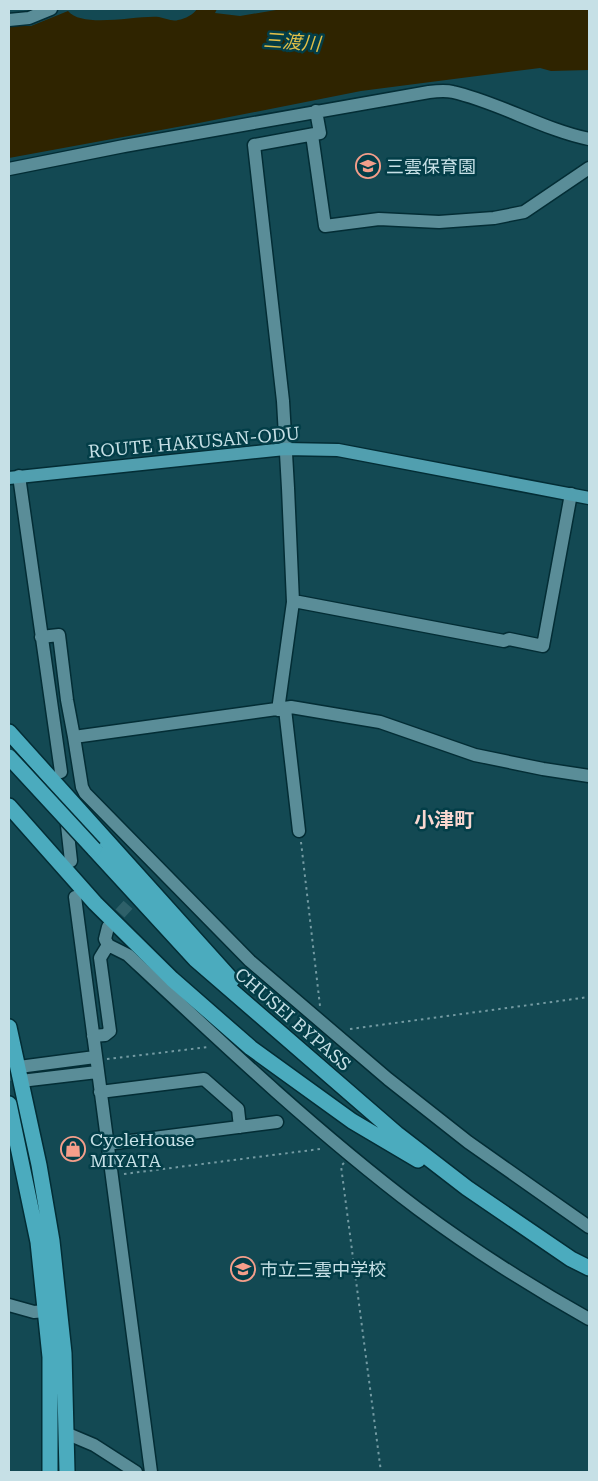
<svg xmlns="http://www.w3.org/2000/svg" width="598" height="1481" font-family="'Roboto Serif','Noto Sans JP',serif">
  <rect width="100%" height="100%" fill="#134953"/>
  <path fill="#2f2400" d="M197,9H217L215,13L240,16L282,9H589V70L551,71L540,68L361,91L199,123L9,158V26H31L68,11C83,29 137,15 159,17C165,18 172,22 178,20C185,19 194,14 197,9Z"/>
  <g fill="none" stroke-linecap="round" stroke-linejoin="round">
    <path stroke="#2e6069" stroke-width="12" stroke-dasharray="12 6" stroke-linecap="butt" d="M108,927L143,888
      M9,1075L56,1069"/>
    <defs>
      <path id="minor" d="M9,20L29,18L51,9
        M312,135L325,226L379,219L439,222L494,218L524,212L589,168
        M9,169L124,146L429,92C437,91 445,90 453,92C498,102 544,130 589,139
        M19,476L61,772
        M293,602H299L504,641L509,639L543,646L571,494
        M41,637L59,635L67,700L74,737L291,707L380,722L475,755L543,769L589,776
        M285,709L299,831
        M278,710L293,602L288,488L283,401L254,145L320,133L316,111
        M74,737L82,787L85,793L250,961L388,1079L468,1142L589,1227
        M66,816L71,861
        M75,897L151,1472
        M108,927L105,939L108,945L128,955C222,1043 315,1131 418,1209C472,1249 530,1286 589,1319
        M93,1036L105,1035L110,1031L100,958L108,945
        M19,1067L95,1057
        M21,1081L97,1072
        M100,1092L204,1079L238,1109L240,1127
        M107,1144L277,1122
        M9,1305L34,1312L45,1311
        M68,1434L94,1445L136,1472"/>
      <path id="major" d="M9,478L285,449L338,450L589,498"/>
      <path id="highway" d="M9,732L232,980
        M9,806L95,903L172,979L251,1048L352,1121L418,1160
        M94,849L195,959L397,1134L467,1188L571,1259L589,1268
        M9,1027L39,1165L52,1241L64,1353L67,1472
        M9,1104L38,1242L50,1357V1472"/>
    </defs>
    <use href="#minor" stroke="#032d35" stroke-width="15"/>
    <use href="#major" stroke="#032d35" stroke-width="15"/>
    <use href="#highway" stroke="#032d35" stroke-width="18"/>
    <path stroke="#749ba3" stroke-width="2" stroke-dasharray="2.5 4" stroke-linecap="butt" d="M301,842L320,1006
      M350,1029L589,997
      M107,1059L209,1047
      M344,1163L341,1166L381,1472
      M124,1174L320,1149L322,1148"/>
    <use href="#minor" stroke="#5a8d98" stroke-width="12"/>
    <use href="#major" stroke="#519faf" stroke-width="12"/>
    <use href="#highway" stroke="#4babbe" stroke-width="15"/>
    <defs>
      <path id="highway-bridge" d="M9,757L94,849"/>
    </defs>
    <use href="#highway-bridge" stroke="#032d35" stroke-width="18" stroke-linecap="butt"/>
    <use href="#highway-bridge" stroke="#4babbe" stroke-width="15"/>
  </g>
  <defs>
    <symbol id="school-ring" viewBox="-11 -11 22 22"><circle r="9.5" fill="#033e48" stroke="#f49e8a" stroke-width="1.5"/><path d="M0-5L7-2L0 1L-7-2ZM-4 1L0 2.5L4 1V4Q0 6-4 4Z" fill="#f49e8a"/></symbol>
    <symbol id="shop-ring" viewBox="-11 -11 22 22"><circle r="9.5" fill="#033e48" stroke="#f49e8a" stroke-width="1.5"/><path d="M-5-2.5h2.3a2.7 3.5 0 0 1 5.4 0H5L5.5 6h-11ZM-1.5-2.5h3a1.5 2.3 0 0 0-3 0Z" fill="#f49e8a"/></symbol>
  </defs>
  <g fill-rule="evenodd">
    <use href="#school-ring" x="354" y="152" width="28" height="28"/>
    <use href="#shop-ring" x="59" y="1135" width="28" height="28"/>
    <use href="#school-ring" x="229" y="1255" width="28" height="28"/>
  </g>
  <g text-anchor="middle" dominant-baseline="central" stroke-width="5" stroke-linejoin="round" paint-order="stroke">
    <g font-size="18" fill="#c6e0e6" stroke="#033e48" text-anchor="start">
      <text x="386" y="166">三雲保育園</text>
      <text x="90" y="1139">CycleHouse<tspan x="90" dy="21">MIYATA</tspan></text>
      <text x="260" y="1269">市立三雲中学校</text>
    </g>
    <g font-size="18" fill="#c6e0e6" stroke="#033e48">
      <text transform="translate(194 442) rotate(-5)">ROUTE HAKUSAN-ODU</text>
      <text transform="translate(293 1019) rotate(41)">CHUSEI BYPASS</text>
    </g>
    <g font-size="19" font-style="italic" fill="#e1bf48" stroke="#033e48">
      <text transform="translate(292 42) rotate(4)">三渡川</text>
    </g>
    <g font-size="20" font-weight="bold" fill="#fad7d0" stroke="#033e48">
      <text x="444" y="820">小津町</text>
    </g>
  </g>
  <rect width="598" height="1481" fill="none" stroke="#c6e0e6" stroke-width="20"/>
</svg>
